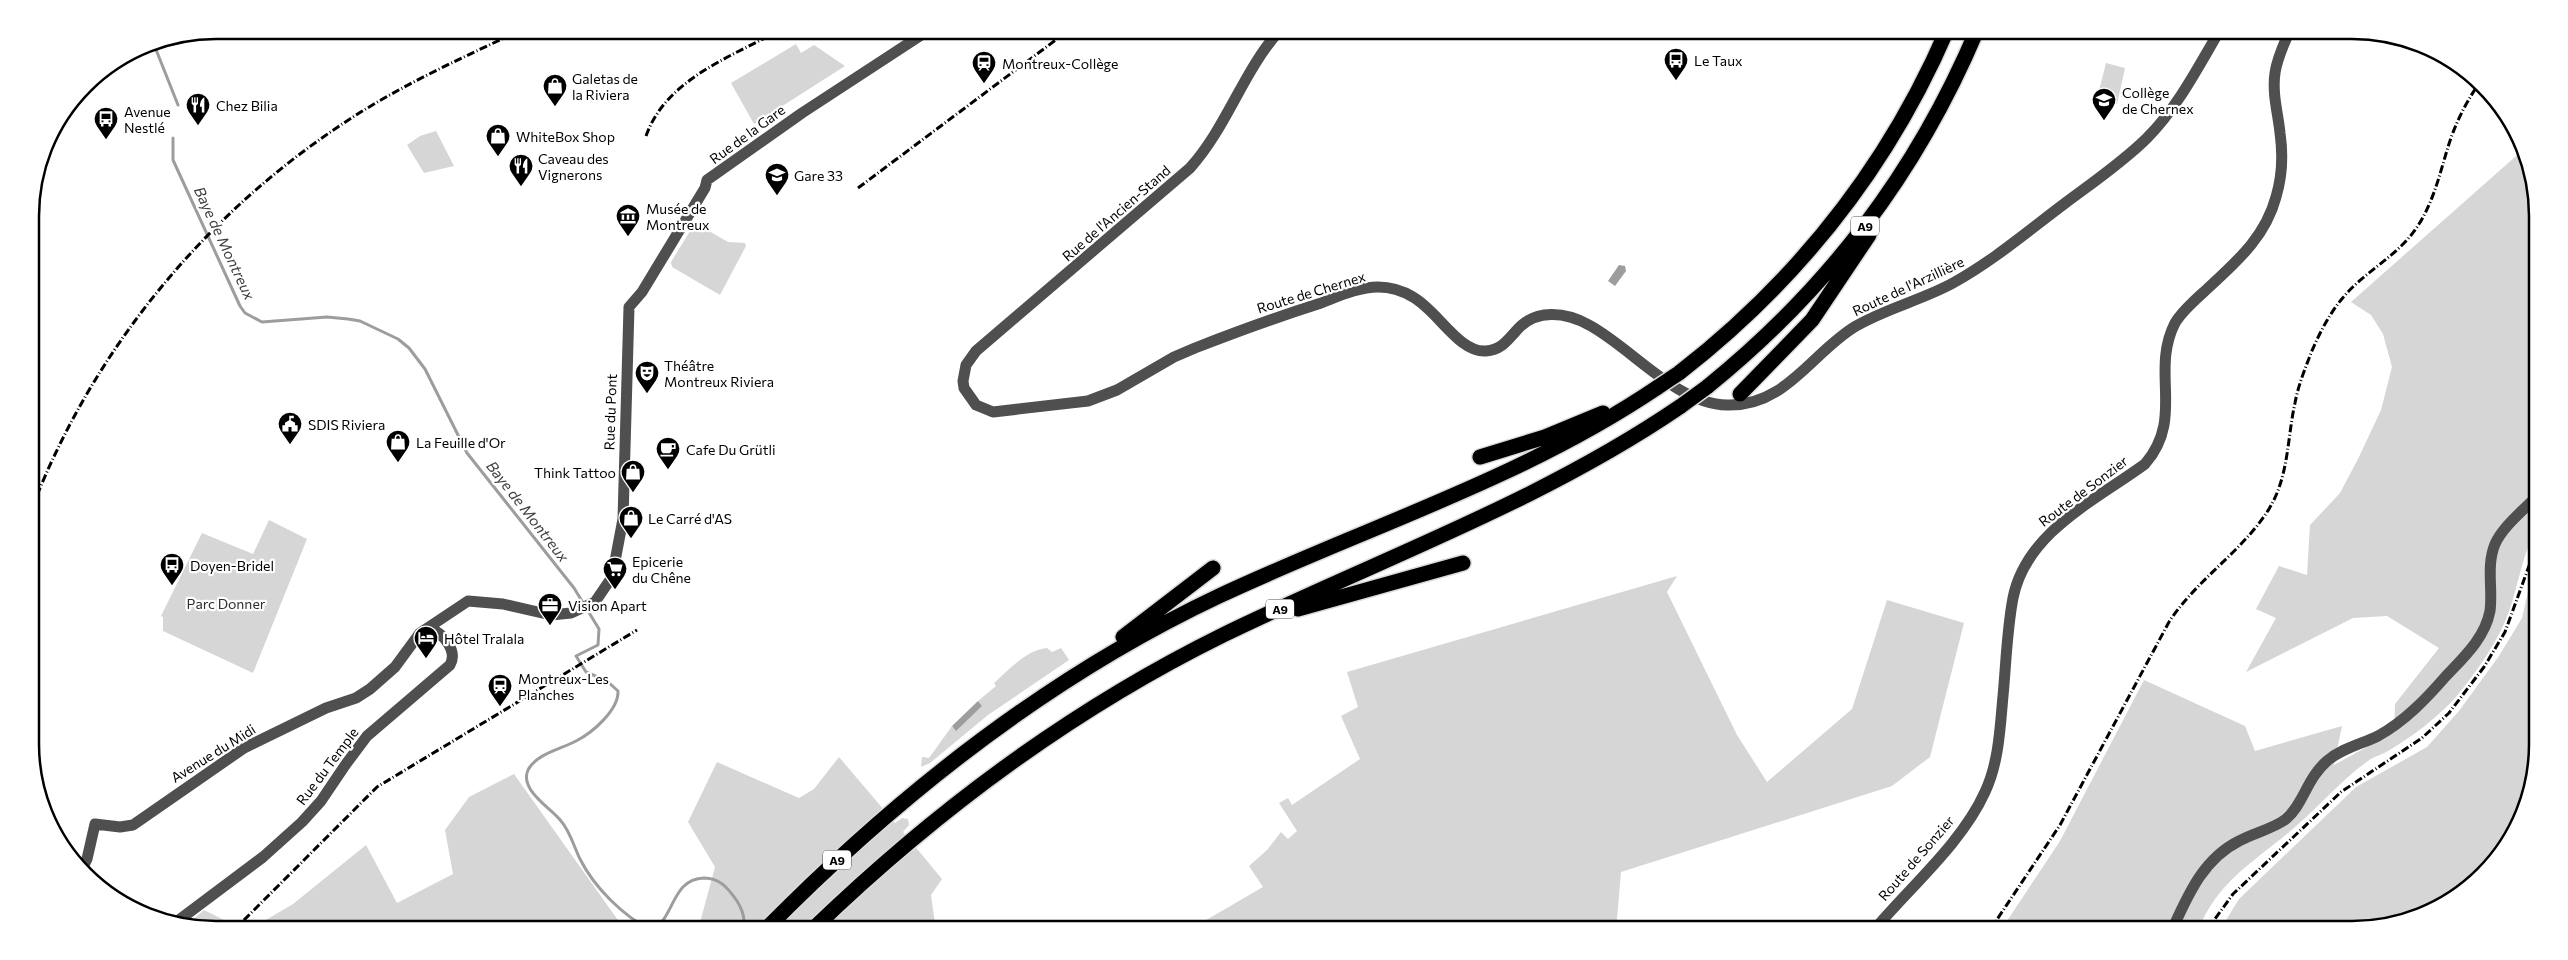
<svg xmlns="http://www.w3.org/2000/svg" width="2568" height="960" font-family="Commissioner,sans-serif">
  <rect width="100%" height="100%" fill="#fff"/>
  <path fill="#d6d6d6" d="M796,44L801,53L814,45L845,66L754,124L731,83Z
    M2106,63L2125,68L2117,104L2097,99Z
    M436,131L454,166L424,173L407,145L420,136Z
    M2524,149L2536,191L2537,528C2520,558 2518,593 2504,624C2492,650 2474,675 2456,697C2437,718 2412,737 2388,751C2382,755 2374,756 2368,761C2341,780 2320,806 2295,827C2255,862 2220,878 2198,930H2001L2060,841L2144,680L2245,726L2255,751L2342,726L2334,765L2394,732L2395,704L2439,648L2387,616L2353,618L2246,672L2276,618L2256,609L2279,566L2307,575L2310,525L2340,493L2358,459L2381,410L2392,367L2383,334L2371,315L2351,302Z
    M695,223L728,242L745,243L746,246L720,295L672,267L671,262Z
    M269,520L307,539L253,673L163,631V617L161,616L202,533L253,554Z
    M2537,565L2538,745L2528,804L2507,848L2466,892L2423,916L2365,930H2220L2239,899L2356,787L2427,747L2459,711L2499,656L2522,618L2530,583Z
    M1677,576L1667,592L1737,735L1767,782L1852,709L1887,600L1964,623L1930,757L1892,786L1621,872L1616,930H1189L1263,887L1249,866L1267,850L1281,832L1288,839L1297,831L1279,803L1288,798L1292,805L1360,759L1341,716L1358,707L1347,672Z
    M1047,648L1052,652L1061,648L1069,660L988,715L930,763L921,767L922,757L929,758L952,726L956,730L982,706L978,701L996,686L994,683C1009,670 1026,650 1047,648Z
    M839,757L895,823L902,818L908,819L909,825L903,832L942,879L931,895L936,930H698L715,867L688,822L717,762L799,798L814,789Z
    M514,774L625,930H249L293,904L366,845L397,903L453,874L445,830L469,797Z
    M204,910L230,923L224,930L187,925Z"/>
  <path fill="#9d9d9d" d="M1619,265L1625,266L1626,271L1615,286L1608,281Z
    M978,701L982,706L956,731L952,726Z"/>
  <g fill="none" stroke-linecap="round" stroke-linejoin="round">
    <path stroke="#9d9d9d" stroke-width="3" d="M153,42L178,105
      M173,138V160L240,306L245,313L262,322L327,317L348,319L360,321L398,339L409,348L425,369L467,453L574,588L599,629L598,645L576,656L586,672L607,681L618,691C619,710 592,733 576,741C561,749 536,754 528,770C519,790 551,808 561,821C570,831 574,847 580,859C594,887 623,916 651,930
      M653,930C675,916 672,879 704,878C720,878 728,888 737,901C742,909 746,920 743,930"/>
    <defs>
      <path id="highway" d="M1679,373C1796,282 1888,167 1947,30
        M1707,387C1828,289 1916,174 1977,30
        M1740,394L1812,320L1869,235
        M1480,457L1545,437L1603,413
        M1298,609L1463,563
        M1123,637L1213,568
        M765,930C898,795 1047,677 1219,596C1366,527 1522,479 1658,387
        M812,930C934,812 1071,710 1223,635C1377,560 1539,503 1681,406"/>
    </defs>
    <use href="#highway" stroke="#dbdbdb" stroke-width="18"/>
    <path stroke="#4f4f4f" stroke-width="11" d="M1280,30C1243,71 1227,127 1190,168L976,351L966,365L963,381L964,388L976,405L993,412L1088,401L1117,390L1174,357L1195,348C1236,332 1277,317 1318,304C1337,297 1358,287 1378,287C1390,287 1403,291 1413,297C1438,311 1459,353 1486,351C1501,350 1507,341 1516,331C1535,308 1566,312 1589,325C1632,348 1676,404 1727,405C1786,407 1812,352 1856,326C1887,308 1922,300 1953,283C1993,261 2028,231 2064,204C2092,183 2123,162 2147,138C2178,107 2198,67 2220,30
      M81,871L87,859L95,824L120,827L133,825L244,748L326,708L356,698L370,689L395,667L420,633L468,601L503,604L551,615L571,613L595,602L612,577L623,519L629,307L642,292L705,188L707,180L802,113L929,30
      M175,923L263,857L302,822L321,801L346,764L367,736L450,665C458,651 443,632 429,629
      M1874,930C1910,887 1962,843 1985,792C1999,762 2000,728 2003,696C2006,664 2007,629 2013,598C2026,532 2096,500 2145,464C2185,418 2150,372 2175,323C2182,311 2196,299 2206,290C2236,262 2265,238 2276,197C2282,177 2283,154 2280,133C2278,113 2272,94 2275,73C2277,58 2284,44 2290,30
      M2172,930C2188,895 2203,859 2239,841C2253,833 2273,829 2286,819C2303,805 2307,778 2327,761C2342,748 2362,744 2378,736C2405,721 2426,699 2446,676C2463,658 2485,638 2490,611C2493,589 2486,566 2495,544C2503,526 2524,510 2537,496"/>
    <use href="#highway" stroke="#000" stroke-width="15"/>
    <path stroke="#000" stroke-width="3" stroke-dasharray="8 2.5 1 2.5" stroke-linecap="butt" d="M646,136C666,79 731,57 780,30
      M858,188L1069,30
      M32,508C94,347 208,210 353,117C406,83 464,57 521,30
      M234,930L377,787L637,630
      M1990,930L2060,825L2169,622C2197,579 2242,552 2269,509C2289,476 2287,439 2295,403C2298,386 2305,369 2311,353C2322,327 2335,303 2356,284C2378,264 2403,250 2419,224C2434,200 2440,173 2448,147C2455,124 2466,102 2480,82
      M2207,930L2233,894L2341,792L2422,738L2449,713L2484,667L2505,632L2537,544"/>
    <defs>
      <path id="highway-bridge" d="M1658,387L1679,373
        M1681,406L1707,387"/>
    </defs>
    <use href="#highway-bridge" stroke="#dbdbdb" stroke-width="18" stroke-linecap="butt"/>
    <use href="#highway-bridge" stroke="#000" stroke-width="15"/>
  </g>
  <defs>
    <symbol id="bus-pin" viewBox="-11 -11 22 30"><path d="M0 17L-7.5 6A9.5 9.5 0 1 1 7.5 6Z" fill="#000" stroke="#fff"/><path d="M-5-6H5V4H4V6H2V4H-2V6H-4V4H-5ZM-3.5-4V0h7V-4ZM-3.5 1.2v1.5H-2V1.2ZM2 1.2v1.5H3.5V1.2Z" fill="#fff"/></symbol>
    <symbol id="station-pin" viewBox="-11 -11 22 30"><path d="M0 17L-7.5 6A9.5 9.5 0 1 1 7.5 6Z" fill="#000" stroke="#fff"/><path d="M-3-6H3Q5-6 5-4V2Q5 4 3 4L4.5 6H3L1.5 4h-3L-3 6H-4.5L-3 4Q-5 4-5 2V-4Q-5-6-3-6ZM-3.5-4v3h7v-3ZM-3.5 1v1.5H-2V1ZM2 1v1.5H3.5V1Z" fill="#fff"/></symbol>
    <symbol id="shop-pin" viewBox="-11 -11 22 30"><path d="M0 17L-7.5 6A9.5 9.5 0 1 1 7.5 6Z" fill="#000" stroke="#fff"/><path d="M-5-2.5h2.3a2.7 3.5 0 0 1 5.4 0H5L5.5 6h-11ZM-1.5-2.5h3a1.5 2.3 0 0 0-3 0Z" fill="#fff"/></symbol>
    <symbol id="school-pin" viewBox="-11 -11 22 30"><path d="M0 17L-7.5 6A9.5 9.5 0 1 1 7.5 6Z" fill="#000" stroke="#fff"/><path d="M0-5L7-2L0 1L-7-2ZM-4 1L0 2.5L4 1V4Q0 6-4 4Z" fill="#fff"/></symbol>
    <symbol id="restaurant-pin" viewBox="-11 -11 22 30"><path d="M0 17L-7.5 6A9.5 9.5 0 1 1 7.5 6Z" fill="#000" stroke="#fff"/><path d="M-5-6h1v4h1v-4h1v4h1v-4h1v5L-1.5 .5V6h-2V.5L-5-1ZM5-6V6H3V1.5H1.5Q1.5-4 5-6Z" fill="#fff"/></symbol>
    <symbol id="museum-pin" viewBox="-11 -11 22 30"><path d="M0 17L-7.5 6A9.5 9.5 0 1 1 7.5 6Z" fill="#000" stroke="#fff"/><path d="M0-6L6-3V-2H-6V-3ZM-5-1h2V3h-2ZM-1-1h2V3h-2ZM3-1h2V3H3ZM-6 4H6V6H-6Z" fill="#fff"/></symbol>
    <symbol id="theatre-pin" viewBox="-11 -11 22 30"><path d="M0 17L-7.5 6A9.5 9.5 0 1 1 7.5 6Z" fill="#000" stroke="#fff"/><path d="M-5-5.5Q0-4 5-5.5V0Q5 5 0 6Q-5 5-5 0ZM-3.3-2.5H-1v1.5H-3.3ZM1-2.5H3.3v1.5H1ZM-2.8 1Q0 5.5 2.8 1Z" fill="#fff"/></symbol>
    <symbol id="civic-pin" viewBox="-11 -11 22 30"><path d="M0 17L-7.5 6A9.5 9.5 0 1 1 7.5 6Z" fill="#000" stroke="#fff"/><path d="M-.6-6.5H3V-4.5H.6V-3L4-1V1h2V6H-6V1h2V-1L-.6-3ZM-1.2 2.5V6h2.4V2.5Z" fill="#fff"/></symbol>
    <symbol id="cafe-pin" viewBox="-11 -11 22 30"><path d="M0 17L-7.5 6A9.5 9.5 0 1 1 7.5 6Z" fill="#000" stroke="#fff"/><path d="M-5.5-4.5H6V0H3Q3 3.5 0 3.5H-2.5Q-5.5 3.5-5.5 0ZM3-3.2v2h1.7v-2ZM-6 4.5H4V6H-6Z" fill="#fff"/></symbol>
    <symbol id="supermarket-pin" viewBox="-11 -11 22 30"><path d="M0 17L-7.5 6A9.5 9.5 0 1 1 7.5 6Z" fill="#000" stroke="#fff"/><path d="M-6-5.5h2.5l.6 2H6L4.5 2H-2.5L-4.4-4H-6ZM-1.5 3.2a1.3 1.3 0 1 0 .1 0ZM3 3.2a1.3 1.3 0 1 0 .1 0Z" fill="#fff"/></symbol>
    <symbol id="office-pin" viewBox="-11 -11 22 30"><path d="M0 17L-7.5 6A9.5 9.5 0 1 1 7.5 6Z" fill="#000" stroke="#fff"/><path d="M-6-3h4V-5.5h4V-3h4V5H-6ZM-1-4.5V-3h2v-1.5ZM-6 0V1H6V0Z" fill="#fff"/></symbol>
    <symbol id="hotel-pin" viewBox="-11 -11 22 30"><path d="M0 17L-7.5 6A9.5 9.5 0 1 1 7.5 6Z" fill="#000" stroke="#fff"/><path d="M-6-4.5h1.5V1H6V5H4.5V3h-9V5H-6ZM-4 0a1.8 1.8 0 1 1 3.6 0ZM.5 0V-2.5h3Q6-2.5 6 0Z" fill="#fff"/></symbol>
  </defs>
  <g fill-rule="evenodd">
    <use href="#bus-pin" x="1662" y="46" width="28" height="38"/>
    <use href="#station-pin" x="970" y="49" width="28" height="38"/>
    <use href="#shop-pin" x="541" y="72" width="28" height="38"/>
    <use href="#school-pin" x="2090" y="86" width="28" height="38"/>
    <use href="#restaurant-pin" x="184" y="91" width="28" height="38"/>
    <use href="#bus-pin" x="92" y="105" width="28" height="38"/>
    <use href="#shop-pin" x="484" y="122" width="28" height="38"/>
    <use href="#restaurant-pin" x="507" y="152" width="28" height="38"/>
    <use href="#school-pin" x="763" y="161" width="28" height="38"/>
    <use href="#museum-pin" x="614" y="202" width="28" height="38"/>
    <use href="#theatre-pin" x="633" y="359" width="28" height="38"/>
    <use href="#civic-pin" x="276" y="410" width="28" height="38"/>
    <use href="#shop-pin" x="384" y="428" width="28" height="38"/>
    <use href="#cafe-pin" x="654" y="435" width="28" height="38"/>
    <use href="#shop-pin" x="619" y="458" width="28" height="38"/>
    <use href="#shop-pin" x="617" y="504" width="28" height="38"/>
    <use href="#bus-pin" x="158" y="551" width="28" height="38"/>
    <use href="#supermarket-pin" x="601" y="555" width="28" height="38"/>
    <use href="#office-pin" x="536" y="591" width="28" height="38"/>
    <use href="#hotel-pin" x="412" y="624" width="28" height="38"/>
    <use href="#station-pin" x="486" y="672" width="28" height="38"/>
  </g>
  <g text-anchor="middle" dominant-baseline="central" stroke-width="4.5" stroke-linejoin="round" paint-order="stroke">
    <g fill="#fff" stroke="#4c4c4c" stroke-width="1">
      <rect x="1851" y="216.5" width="28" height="19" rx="4"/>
      <rect x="1266" y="599.5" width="28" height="19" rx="4"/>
      <rect x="823" y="850.5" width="28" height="19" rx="4"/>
    </g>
    <g font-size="12" font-weight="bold" fill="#000">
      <text x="1865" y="226">A9</text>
      <text x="1280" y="609">A9</text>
      <text x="837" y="860">A9</text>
    </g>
    <g font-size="14" fill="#000" stroke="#fff" text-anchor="start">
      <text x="1694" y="60">Le Taux</text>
      <text x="1002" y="63">Montreux-Collège</text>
      <text x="572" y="78">Galetas de<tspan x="572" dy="16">la Riviera</tspan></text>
      <text x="2122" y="92">Collège<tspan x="2122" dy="16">de Chernex</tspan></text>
      <text x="216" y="105">Chez Bilia</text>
      <text x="124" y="111">Avenue<tspan x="124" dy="16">Nestlé</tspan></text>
      <text x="516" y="136">WhiteBox Shop</text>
      <text x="538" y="158">Caveau des<tspan x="538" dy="16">Vignerons</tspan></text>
      <text x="794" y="175">Gare 33</text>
      <text x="646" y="208">Musée de<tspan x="646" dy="16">Montreux</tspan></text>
      <text x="664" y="365">Théâtre<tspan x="664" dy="16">Montreux Riviera</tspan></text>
      <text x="308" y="424">SDIS Riviera</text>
      <text x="416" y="442">La Feuille d'Or</text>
      <text x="686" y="449">Cafe Du Grütli</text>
      <text x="616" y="472" text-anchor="end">Think Tattoo</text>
      <text x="648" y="518">Le Carré d'AS</text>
      <text x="632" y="561">Epicerie<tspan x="632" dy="16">du Chêne</tspan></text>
      <text x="190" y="565">Doyen-Bridel</text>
      <text x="568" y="605">Vision Apart</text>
      <text x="444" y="638">Hôtel Tralala</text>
      <text x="518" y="678">Montreux-Les<tspan x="518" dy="16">Planches</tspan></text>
    </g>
    <g font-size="14" fill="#000" stroke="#fff">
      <text transform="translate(747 134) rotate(-36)">Rue de la Gare</text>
      <text transform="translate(1116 213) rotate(-41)">Rue de l'Ancien-Stand</text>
      <text transform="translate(1908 286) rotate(-25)">Route de l'Arzillière</text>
      <text transform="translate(1311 292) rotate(-17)">Route de Chernex</text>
      <text transform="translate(610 412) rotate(-88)">Rue du Pont</text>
      <text transform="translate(2083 491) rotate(-37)">Route de Sonzier</text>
      <text transform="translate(213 753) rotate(-32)">Avenue du Midi</text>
      <text transform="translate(327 766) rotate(-53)">Rue du Temple</text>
      <text transform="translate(1916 858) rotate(-49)">Route de Sonzier</text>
    </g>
    <g font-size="14" fill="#2d2d2d" stroke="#fff">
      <text x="226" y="603">Parc Donner</text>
    </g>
    <g font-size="15" font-style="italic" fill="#3e3e3e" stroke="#fff">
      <text transform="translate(225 243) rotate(65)">Baye de Montreux</text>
      <text transform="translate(528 511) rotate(52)">Baye de Montreux</text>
    </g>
  </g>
  <path d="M0 0H2568V960H0ZM216 39H2352A177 177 0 0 1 2529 216V744A177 177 0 0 1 2352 921H216A177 177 0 0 1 39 744V216A177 177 0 0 1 216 39Z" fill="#fff" fill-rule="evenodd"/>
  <path fill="none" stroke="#000" stroke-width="2.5" d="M216 39H2352A177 177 0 0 1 2529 216V744A177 177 0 0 1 2352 921H216A177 177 0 0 1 39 744V216A177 177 0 0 1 216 39Z"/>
</svg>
